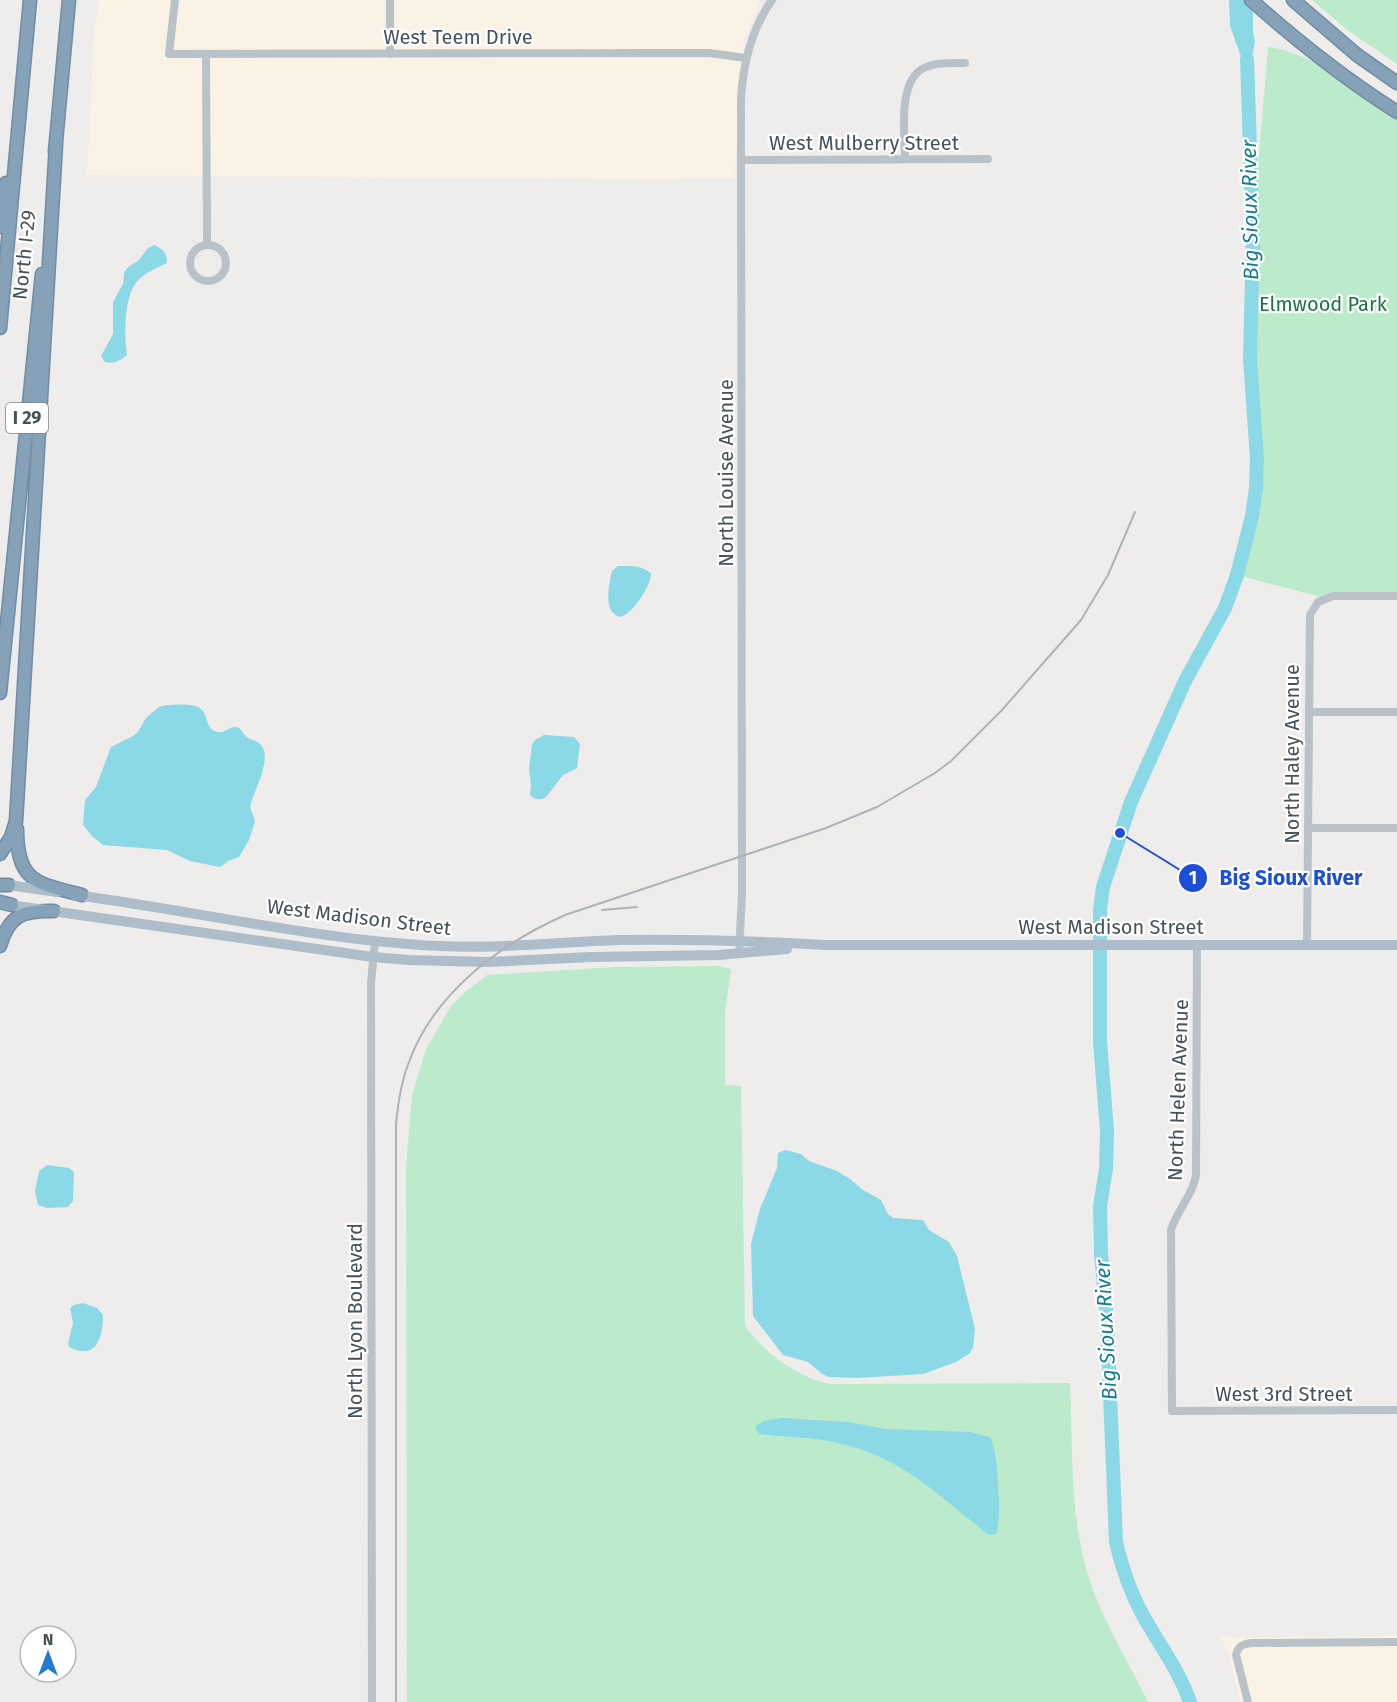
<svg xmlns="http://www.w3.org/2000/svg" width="1397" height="1702" font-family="'Fira Sans',sans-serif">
  <rect width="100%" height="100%" fill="#efecec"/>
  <path fill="#faf3e5" d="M99,0H760L743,45L735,177L663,179L87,175L94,37Z
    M1220,1635L1237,1638L1397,1636V1702H1240L1230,1658Z"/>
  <path fill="#bcebcb" d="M1312,0H1397V64L1346,29Z
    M1268,47C1304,50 1365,90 1397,110V598H1325L1237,575C1245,545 1255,516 1256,485C1259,432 1249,379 1249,325C1250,232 1261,140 1268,47Z
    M718,966L731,969L725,1014V1085L741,1086L745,1326C767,1355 794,1375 829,1384L1070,1383C1073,1448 1069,1517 1089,1578C1103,1622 1128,1661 1148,1702H407L406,1168L412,1095L426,1049L451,1006L465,992L487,975L614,967Z"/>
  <path fill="#8bd9e6" d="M1229,0H1253V32L1255,42L1248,76L1230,26Z
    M154,245C163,249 167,253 167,263C156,268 142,274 135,284C124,301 124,336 127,355C120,361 114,364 105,362L101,356L113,334V302L123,284L124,273L127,268L139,260L147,249Z
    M618,566C629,566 644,565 651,574C651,586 633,613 621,617C602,613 609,585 612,571Z
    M166,705C176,705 195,702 202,710C209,718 205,728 217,732C225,734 228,727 235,727C242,727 243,735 248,738C252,740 258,741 261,745C273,759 253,792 250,807L255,821L249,840L239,857L228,861L220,867L190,861L167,850L103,845L93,837L83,825L85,800L96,787L111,747L133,736L138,732L146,718L159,707Z
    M544,735L574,737L580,744L577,768L563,775L547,796C542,801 534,800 530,795L531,785L529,769L532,745L535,740Z
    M785,1150L801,1154L809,1161L837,1171L850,1179L863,1190L881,1200L888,1214L893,1218L923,1220L929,1230L949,1242L957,1256L975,1329L973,1347L970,1353L956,1362L923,1374L857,1378L829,1377L822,1374L808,1362L783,1355L753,1316L751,1244L760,1209L777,1168L778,1153Z
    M47,1165L69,1168L74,1172L73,1201L68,1207L47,1208L38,1205L35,1191L39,1171Z
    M83,1303L97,1308L103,1315C103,1338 96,1361 69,1347L68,1343L73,1323L70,1308L74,1305Z
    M782,1418L849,1422L885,1429L971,1432L990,1437C998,1447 1002,1522 996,1534L989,1535C932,1491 899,1453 824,1440C802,1437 781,1437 760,1434L756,1430V1426L764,1421Z"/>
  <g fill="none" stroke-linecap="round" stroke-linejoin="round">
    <path stroke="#8bd9e6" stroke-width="14" d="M1190,1702C1180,1673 1163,1650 1148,1624C1132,1598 1123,1572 1116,1542L1107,1320L1101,1253L1100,1206L1106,1169L1107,1131L1100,1042V910L1103,887L1131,802L1185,681L1225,608L1237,575L1252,516L1256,488L1257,459L1250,359L1253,238L1247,59"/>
    <defs>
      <path id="highway" d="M1251,0C1297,41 1345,79 1397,112
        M1293,0L1357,55L1397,83
        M55,152L69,0
        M0,227L6,183
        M0,328L30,0
        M0,693L42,274
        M17,829C17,882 36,883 82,895
        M0,854L11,837L16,821L56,144
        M0,885H9
        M0,902L12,905
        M0,946C9,915 23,910 54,911"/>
    </defs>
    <use href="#highway" stroke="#718da5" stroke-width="15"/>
    <path stroke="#b8c2c8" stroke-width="8" d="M175,0L169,54L709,53L746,58
      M390,0V54
      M206,54L207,245
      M905,159C905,134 897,81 924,68C936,62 952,63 965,63
      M741,160L988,159
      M190 263a18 18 0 1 1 36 0a18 18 0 1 1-36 0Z
      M1309,712H1397
      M1308,828H1397
      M1197,945L1196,1175C1193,1195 1177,1210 1171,1230L1172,1411L1397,1410
      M1307,945L1310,615L1318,602L1333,596H1397
      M739,953L742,894L741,99C743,63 751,30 772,0
      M372,1702L371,983L375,941
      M1248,1702L1236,1655C1238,1645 1244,1644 1252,1643L1397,1642"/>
    <path stroke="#adbdca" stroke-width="10" d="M1,884L57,892
      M75,895C196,911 317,940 439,946C500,949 560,942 620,940C689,939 756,941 824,945H1397
      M3,904L373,957L409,960L487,962L591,957L719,955L787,949"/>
    <use href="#highway" stroke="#86a2b9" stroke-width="12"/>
    <path stroke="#afb2b6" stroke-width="2" d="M602,910L637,907
      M396,1702V1124C398,1103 401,1082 409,1062C434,993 500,944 565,915L826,828L877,807L935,773L951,761L1002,710L1081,620L1108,575L1135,512"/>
  </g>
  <g text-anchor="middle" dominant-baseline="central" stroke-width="4.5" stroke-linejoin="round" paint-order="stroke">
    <rect fill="#fff" stroke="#7e858a" stroke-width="1.5" x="6" y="403" width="42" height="30" rx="4.5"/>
    <g font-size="18" font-weight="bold" fill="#465158">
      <text x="27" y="418">I 29</text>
    </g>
    <g font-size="20" fill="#465158" stroke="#fff">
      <text x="458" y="37">West Teem Drive</text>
      <text x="864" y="143">West Mulberry Street</text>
      <text transform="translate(24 255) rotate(-84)">North I-29</text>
      <text transform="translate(726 473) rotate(-90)">North Louise Avenue</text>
      <text transform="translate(1292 754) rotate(-90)">North Haley Avenue</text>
      <text transform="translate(359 917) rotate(7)">West Madison Street</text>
      <text x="1111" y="927">West Madison Street</text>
      <text transform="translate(1178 1090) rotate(-88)">North Helen Avenue</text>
      <text transform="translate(355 1321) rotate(-90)">North Lyon Boulevard</text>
      <text x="1284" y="1394">West 3rd Street</text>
    </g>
    <g font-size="20" fill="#1b7543" stroke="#fff">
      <text x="1323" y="304">Elmwood Park</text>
    </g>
    <g font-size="21" font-style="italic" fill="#137d90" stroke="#fff">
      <text transform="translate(1250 210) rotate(-91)">Big Sioux River</text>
      <text transform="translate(1106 1330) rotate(-93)">Big Sioux River</text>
    </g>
  </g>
  <path fill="none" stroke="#1d4ed8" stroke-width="2" d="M1120 833L1193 878"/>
  <g fill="#1d4ed8" stroke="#fff" stroke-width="2">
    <circle cx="1120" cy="833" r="6"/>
    <circle cx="1193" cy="878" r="15"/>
  </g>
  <g font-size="18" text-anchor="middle" font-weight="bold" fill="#fff">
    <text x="1193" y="884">1</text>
  </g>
  <g font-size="21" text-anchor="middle" font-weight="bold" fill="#1d4ed8" stroke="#fff" stroke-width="4.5" stroke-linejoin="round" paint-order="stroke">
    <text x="1291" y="885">Big Sioux River</text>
  </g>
  <g transform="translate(48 1654)"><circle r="28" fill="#ffffff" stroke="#b5b9bc" stroke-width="1.5"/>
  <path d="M0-4.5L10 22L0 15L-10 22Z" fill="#227ad3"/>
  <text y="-9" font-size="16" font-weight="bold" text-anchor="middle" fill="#465158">N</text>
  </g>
</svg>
